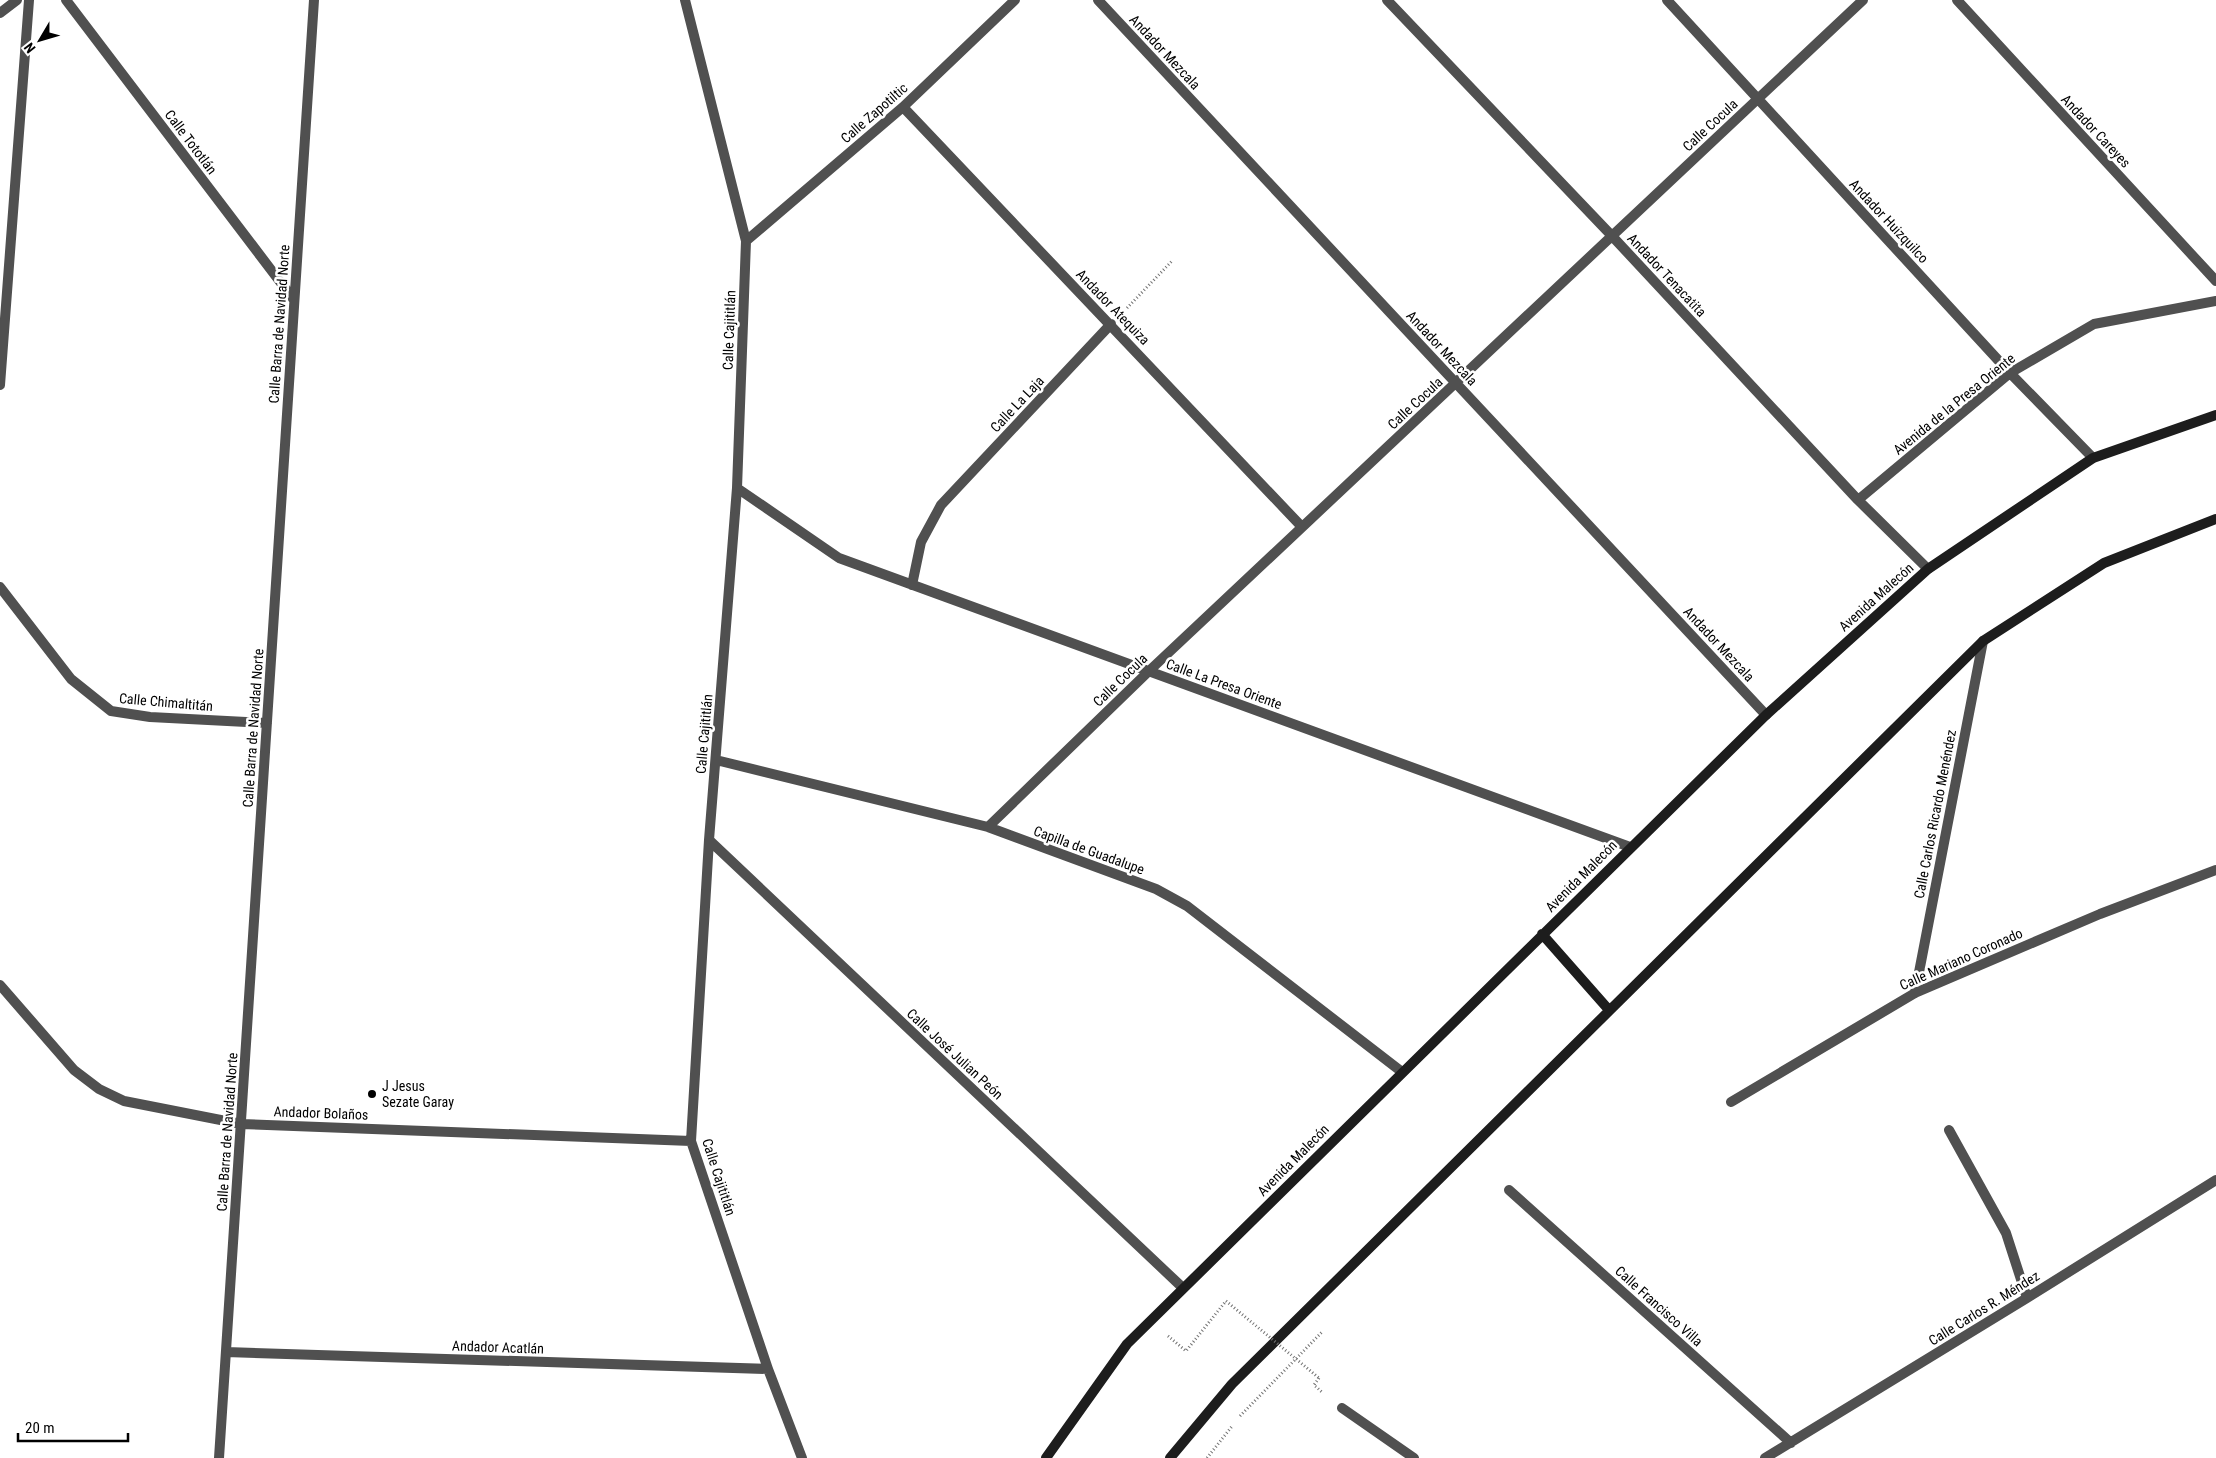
<svg xmlns="http://www.w3.org/2000/svg" width="2216" height="1458" font-family="'Roboto Condensed',sans-serif">
  <rect width="100%" height="100%" fill="#fff"/>
  <g fill="none" stroke-linecap="round" stroke-linejoin="round">
    <path stroke="#727272" stroke-width="3" stroke-dasharray="1 2.5" stroke-linecap="butt" d="M1127,308L1173,260
      M1168,1336L1186,1351L1226,1301
      M1319,1378L1314,1385L1323,1393
      M1240,1416L1323,1331
      M1207,1458L1233,1425"/>
    <path stroke="#505050" stroke-width="10" d="M66,0L294,300
      M685,0L746,241L737,488L709,840L691,1141L768,1369L802,1458
      M1098,0L1766,715
      M1387,0L1612,236L1858,500L1928,569
      M1667,0L2010,373L2093,458
      M1957,0L2216,281
      M0,13L17,0
      M903,107L1302,527
      M746,241L903,107L1015,0
      M0,385L29,0
      M737,488L839,558L1630,847
      M1858,500L2010,373L2094,324L2216,301
      M912,585L921,542L941,505L1111,324
      M0,587L71,679L111,711L150,717L267,723
      M716,760L988,827L1156,889L1187,906L1402,1072
      M988,827L1149,671L1863,0
      M709,840L1183,1288
      M0,985L74,1070L99,1089L124,1101L241,1124L691,1141
      M1915,993L1983,641
      M1731,1102L1915,993L2100,914L2216,870
      M1949,1130L2006,1233L2027,1298
      M1509,1190L1791,1443
      M226,1352L768,1369
      M1342,1408L1414,1458
      M219,1458L314,0
      M1765,1458L2027,1298L2216,1180"/>
    <path stroke="#1d1d1d" stroke-width="10" d="M1542,934L1609,1010
      M1046,1458L1127,1344L1766,715L1928,569L2093,458L2216,415
      M1170,1458L1232,1384L1983,641L2104,563L2216,519"/>
    <path stroke="#727272" stroke-width="3" stroke-dasharray="1 2.5" stroke-linecap="butt" d="M1226,1301L1319,1378"/>
  </g>
  <circle fill="#000" stroke="#fff" stroke-width="2" cx="372" cy="1094" r="5"/>
  <g text-anchor="middle" dominant-baseline="central" stroke-width="5" stroke-linejoin="round" paint-order="stroke">
    <g font-size="14" fill="#000" stroke="#fff">
      <text transform="translate(1165 52) rotate(47)">Andador Mezcala</text>
      <text transform="translate(874 113) rotate(-41)">Calle Zapotiltic</text>
      <text transform="translate(1710 125) rotate(-43)">Calle Cocula</text>
      <text transform="translate(2096 131) rotate(47)">Andador Careyes</text>
      <text transform="translate(191 142) rotate(53)">Calle Tototlán</text>
      <text transform="translate(1889 221) rotate(47)">Andador Huizquilco</text>
      <text transform="translate(1667 275) rotate(47)">Andador Tenacatita</text>
      <text transform="translate(1113 307) rotate(46)">Andador Atequiza</text>
      <text transform="translate(279 324) rotate(-86)">Calle Barra de Navidad Norte</text>
      <text transform="translate(729 330) rotate(-88)">Calle Cajititlán</text>
      <text transform="translate(1442 348) rotate(47)">Andador Mezcala</text>
      <text transform="translate(1415 403) rotate(-43)">Calle Cocula</text>
      <text transform="translate(1017 404) rotate(-47)">Calle La Laja</text>
      <text transform="translate(1954 404) rotate(-39)">Avenida de la Presa Oriente</text>
      <text transform="translate(1876 597) rotate(-42)">Avenida Malecón</text>
      <text transform="translate(1719 644) rotate(47)">Andador Mezcala</text>
      <text transform="translate(1120 680) rotate(-44)">Calle Cocula</text>
      <text transform="translate(1224 684) rotate(20)">Calle La Presa Oriente</text>
      <text transform="translate(166 702) rotate(5)">Calle Chimaltitán</text>
      <text transform="translate(253 728) rotate(-86)">Calle Barra de Navidad Norte</text>
      <text transform="translate(704 734) rotate(-85)">Calle Cajititlán</text>
      <text transform="translate(1935 814) rotate(-79)">Calle Carlos Ricardo Menéndez</text>
      <text transform="translate(1089 850) rotate(20)">Capilla de Guadalupe</text>
      <text transform="translate(1581 876) rotate(-45)">Avenida Malecón</text>
      <text transform="translate(1961 959) rotate(-24)">Calle Mariano Coronado</text>
      <text transform="translate(955 1054) rotate(43)">Calle José Julian Peón</text>
      <text transform="translate(321 1113) rotate(2)">Andador Bolaños</text>
      <text transform="translate(227 1132) rotate(-86)">Calle Barra de Navidad Norte</text>
      <text transform="translate(1293 1160) rotate(-45)">Avenida Malecón</text>
      <text transform="translate(719 1177) rotate(72)">Calle Cajititlán</text>
      <text transform="translate(1659 1306) rotate(42)">Calle Francisco Villa</text>
      <text transform="translate(1984 1308) rotate(-32)">Calle Carlos R. Méndez</text>
      <text transform="translate(498 1347) rotate(2)">Andador Acatlán</text>
    </g>
    <g font-size="14" fill="#000" stroke="#fff" text-anchor="start">
      <text x="382" y="1086">J Jesus<tspan x="382" dy="16">Sezate Garay</tspan></text>
    </g>
  </g>
  <g transform="translate(40 40) rotate(232)" stroke="#ffffff" stroke-width="4" paint-order="stroke">
  <path d="M0-4L9 19L0 12L-9 19Z" fill="#000000"/>
  <text y="-8" font-size="14" font-weight="bold" text-anchor="middle" fill="#000000">N</text>
  </g>
  <path d="M18 1433v8h110v-8" fill="none" stroke="#000000" stroke-width="2.5"/>
  <text x="25" y="1433" font-size="15" fill="#000000" stroke="#ffffff" stroke-width="4" paint-order="stroke">20 m</text>
</svg>
